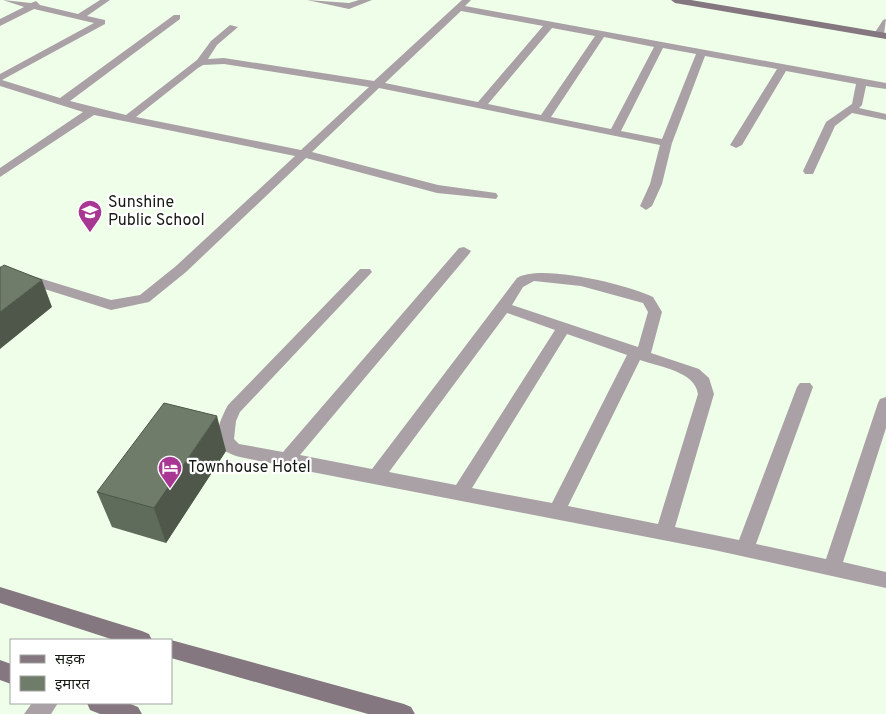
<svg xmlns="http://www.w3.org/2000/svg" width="886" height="714" font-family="Overpass,'Noto Sans Devanagari',sans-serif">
  <rect width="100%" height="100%" fill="#effee9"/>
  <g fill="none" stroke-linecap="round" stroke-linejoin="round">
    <path fill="#aaa1a7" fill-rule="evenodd" d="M3,0L31,3L36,1L40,5L78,14L100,0H110L87,16L105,20V24L2,80L60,98L174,15H180V19L70,101L126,115L197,60L211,41L230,25L238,27L217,45L208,59L224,58L374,81L462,0H471L465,6L886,83V89L866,86L862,105L859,108L886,114V120L852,113L835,126L813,174H805L803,171L826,122L852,104L856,84L786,71L742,145L736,148L730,145L777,69L705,56L672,143L662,184L652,206L646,210L640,206L650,184L660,145L379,88L312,152L438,185L496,193L498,196L496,199L437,193L306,158L186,272L149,302L111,310L0,275V266L111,300L140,295L176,266L295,156L94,115L0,177V168L83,112L0,86V74L94,23L34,9L0,26V19L24,7ZM461,11L543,26L478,102L385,83ZM552,28L595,36L541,115L488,104ZM604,37L654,47L611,129L551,117ZM663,48L696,54L662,139L621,131ZM224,64L369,87L301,150L136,117L198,68L203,65Z
      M307,0L349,3L359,0H372L349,9Z
      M886,19L884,34L876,36L874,34L883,20Z
      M464,247L471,251L469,254L300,455L372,469L517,278C539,263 630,285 653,297L662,312L651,353L699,369L709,378L714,394L675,527L739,540L797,387L800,383H810L813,387L756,544L826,559L878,403L880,399L886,397V428L843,562L886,572V588L714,550L286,467C247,454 195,465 228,405L360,269H370L372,272L240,412L236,421L234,439L239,444L283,452L459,248ZM534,281L581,286L643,303L648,312L638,347L512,305L523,287ZM507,313L555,330L456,485L389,472ZM567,334L627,355L552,503L472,488ZM640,360C659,367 695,371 698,394L658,524L568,506Z
      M32,703H58L51,714H24Z"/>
    <path fill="#847780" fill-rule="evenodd" d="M671,0H691L886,33V39L675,3Z
      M0,587L142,631L149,634L152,640H114L0,603Z
      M170,640H171L404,704L411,707L415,714H368L171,658Z
      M0,660L11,664V684L0,680Z
      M87,703H128L138,707L142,714H100L90,710Z"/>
  </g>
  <path fill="#5f6b5b" d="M226,451L166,543L112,527L97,492Z"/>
  <path fill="#4e574a" d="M42,280L52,307L0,349V312Z
    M217,416L226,451L166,543L154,508Z"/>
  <path fill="#6f7c6a" stroke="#4e574a" d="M4,265L42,280L0,312V268Z
    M164,403L217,416L154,508L97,492Z"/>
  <defs>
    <symbol id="school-pin" viewBox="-11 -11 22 30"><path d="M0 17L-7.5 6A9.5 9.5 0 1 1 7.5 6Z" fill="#a83793" stroke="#fff"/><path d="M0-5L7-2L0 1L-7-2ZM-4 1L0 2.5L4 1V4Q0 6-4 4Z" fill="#fff"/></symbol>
    <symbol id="hotel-pin" viewBox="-11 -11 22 30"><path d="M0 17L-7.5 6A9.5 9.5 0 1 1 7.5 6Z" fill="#a83793" stroke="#fff"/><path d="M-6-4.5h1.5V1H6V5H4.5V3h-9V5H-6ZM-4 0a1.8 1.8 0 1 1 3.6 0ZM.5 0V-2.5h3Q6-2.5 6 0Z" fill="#fff"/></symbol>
  </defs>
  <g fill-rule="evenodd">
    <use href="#school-pin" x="76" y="198" width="28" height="38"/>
    <use href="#hotel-pin" x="156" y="454" width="28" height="38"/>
  </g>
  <g text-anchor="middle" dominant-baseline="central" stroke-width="4.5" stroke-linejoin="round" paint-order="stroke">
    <g font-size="16" fill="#161b14" stroke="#fff" text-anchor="start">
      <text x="108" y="203">Sunshine<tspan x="108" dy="18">Public School</tspan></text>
      <text x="188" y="468">Townhouse Hotel</text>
    </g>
  </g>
  <rect x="10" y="639" width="162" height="65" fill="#ffffff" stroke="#a2a4a1"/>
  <rect x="20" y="655" width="25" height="8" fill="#847780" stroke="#a2a4a1"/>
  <text x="55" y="664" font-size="15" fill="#161b14">सड़क</text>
  <rect x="20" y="676" width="25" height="15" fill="#6f7c6a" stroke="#a2a4a1"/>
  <text x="55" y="689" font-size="15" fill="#161b14">इमारत</text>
</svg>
